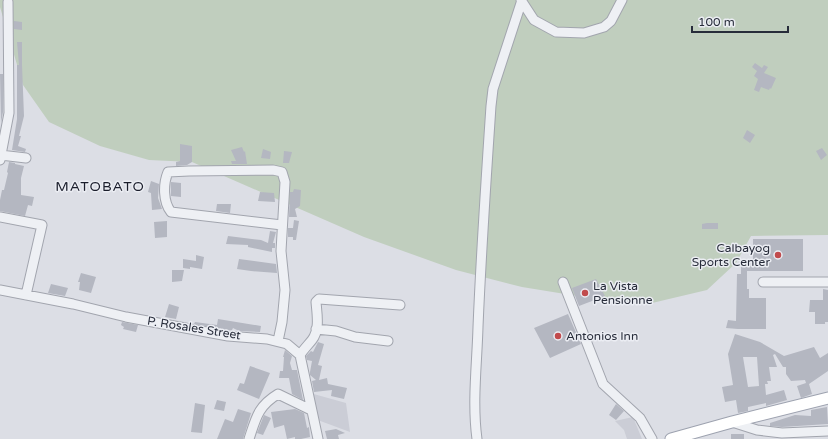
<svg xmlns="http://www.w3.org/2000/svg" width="828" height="439" font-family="'Varela Round',sans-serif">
  <rect width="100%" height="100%" fill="#dcdee5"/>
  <path fill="#cbcdd6" d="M310,393L346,403L350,432L315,419Z
    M633,417L642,439H627L624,430L615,421Z"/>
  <path fill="#c0cebe" d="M0,0H828V235L751,236L736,263L707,290L652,303L602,300L522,287L456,270L364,237L192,162L149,160L100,146L49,122L23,85L0,7Z"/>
  <path fill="#b4b7c1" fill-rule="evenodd" d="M14,21L22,22V30L14,29Z
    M17,42H22V65H19H22L24,116L19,136H21L18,146L26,149L25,152L12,150L17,119V65H19Z
    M755,63L762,68L764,65L768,67L764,73L776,78L771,89L770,88L769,90L761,87L759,92L754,90L758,79L754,76L757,71L752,67Z
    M0,74H3V112L1,123Z
    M747,130L755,135L750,143L743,138Z
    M180,144L192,146V162L187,165L176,166V162L180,161Z
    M242,147L244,152L245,151L247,164H232L231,161H236L231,150Z
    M822,148L827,155L821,160L816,151Z
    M263,149L271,152L270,159L261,158Z
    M284,151L292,152L289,163H283Z
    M9,162L15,163V164L24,166L21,178V195L34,197L32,206L28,205L25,216L0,211V200L2,190H4L8,173L7,172Z
    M151,181L159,184L158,198L162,209L152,210L151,193L148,192Z
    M171,182L181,183V197L171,196Z
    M294,189L301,190L300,206L295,209L297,217H289L290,192H293Z
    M260,192L274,193L275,202L258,201Z
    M217,204H231L230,213L216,211Z
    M294,220L299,221L296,240H293V237H288V228H293Z
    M167,221V237L155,238L154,222Z
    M707,223H718V229H702V224Z
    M270,231L276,232L273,243H275V248H272V252L248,247V245L226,244L228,236L261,240L268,243Z
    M753,239H803V271H747V289H749V298H766V329H738L726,328L728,320L736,321L737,274H741V263H753Z
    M196,255L204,257L202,269L190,267V269L183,268V259L196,261Z
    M239,259L276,264L277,273L251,271L237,269Z
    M172,270H184L182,281L172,282Z
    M81,273L96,277L91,293L79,290L80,282H78Z
    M596,279L605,296L579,306L572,288Z
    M51,284L68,288L65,296L48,293Z
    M823,289L828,290V322H825V324H815V312H809L810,300H823Z
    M169,304L179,307L176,319L165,317Z
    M568,314L581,344L550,358L534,328Z
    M218,319L261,326L260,332L239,331L233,328L232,330H229L194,324L195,322L217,325Z
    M122,322L138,325L136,332L123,329L124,327L121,325Z
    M735,334L760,342L784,356L814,347L820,358L828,353V371L809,384L812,394L801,398L797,386L806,383L805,380L791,381L786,374V367H783L775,354L773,355L777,367H769L771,381H767L768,384H765L766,395L784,390L787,400L766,406V403L748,407V411L738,413L736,400L725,402L722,387L733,385L728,354ZM743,357H757L759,386L748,387Z
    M318,342L324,344L318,365L322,366L319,380L327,378L328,384L347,388L344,399L331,396L332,390L314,392L312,381L316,380L310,375V372L312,361L307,360L306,356L311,351L313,352Z
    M285,350L292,356L290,363L292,370H297L303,400L292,394L289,378H279L280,371H283L284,357H283Z
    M250,366L270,373L259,399L237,390L240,383L244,384Z
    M217,400L226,402L224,411L214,409Z
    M195,403L205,405L202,433L191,432Z
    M616,404L624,411L616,420L609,415Z
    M827,407L828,424L782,427L770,426V423L795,415L811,416V410Z
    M238,409L251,413L243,439H217L225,419L233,422Z
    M295,409L304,413L307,428L309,427L310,437L301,439H295V437L287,439L284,425L274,428L271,412Z
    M264,415L271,418L263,435L257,433Z
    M336,429L345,433L338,435L339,439H327L325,431Z
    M731,434H744V439H731Z"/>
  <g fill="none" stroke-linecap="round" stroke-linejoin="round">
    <defs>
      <path id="minor" d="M521,0L534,20L556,32L584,33L604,27L611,21L622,0
        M0,155L26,158
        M0,160L9,113L8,2
        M0,217L42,225L26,295
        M563,282L603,384L640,418L652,439
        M763,282H828
        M0,290L73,304L126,317L169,325L228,336L267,339L287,344L300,355L318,439
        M316,329L336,331L355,337L388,341
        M278,341L282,322L285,290L281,251L285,182L282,172L273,170L189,171L168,172C163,184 163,202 171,212L282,225
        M300,355C303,350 308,345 312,340C320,330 317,314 316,302L319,299L400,305
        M732,422L757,430L782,433L828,431
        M249,439C256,418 258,406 278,394L311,410
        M477,439C472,402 477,364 478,327C481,253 486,180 491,106L493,89L522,0"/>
      <path id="major" d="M671,439L732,422L828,398"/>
    </defs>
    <use href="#minor" stroke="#a2a5ae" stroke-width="11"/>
    <use href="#major" stroke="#9da2af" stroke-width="13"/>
    <use href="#minor" stroke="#eef0f4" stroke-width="9"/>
    <use href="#major" stroke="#fff" stroke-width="11"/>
  </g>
  <g fill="#c14a4c" stroke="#ebedf3" stroke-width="1.5">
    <circle cx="778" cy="255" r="4"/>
    <circle cx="585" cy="293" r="4"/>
    <circle cx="558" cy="336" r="4"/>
  </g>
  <g text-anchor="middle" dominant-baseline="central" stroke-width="3" stroke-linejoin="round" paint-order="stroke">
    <g font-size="12" fill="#272c3a" stroke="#ebedf3" text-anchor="start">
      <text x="770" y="248" text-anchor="end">Calbayog<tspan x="770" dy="14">Sports Center</tspan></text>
      <text x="593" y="286">La Vista<tspan x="593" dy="14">Pensionne</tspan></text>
      <text x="566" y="336">Antonios Inn</text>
    </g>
    <g font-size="12" fill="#272c3a" stroke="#ebedf3">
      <text transform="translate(194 328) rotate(9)">P. Rosales Street</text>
    </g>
    <g font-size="14" letter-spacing="1" fill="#1a1d2b" stroke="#ebedf3">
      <text x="100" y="186">MATOBATO</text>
    </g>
  </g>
  <path d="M692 26v6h96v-6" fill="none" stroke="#272c3a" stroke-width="2"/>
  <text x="698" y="26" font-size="12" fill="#272c3a" stroke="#ebedf3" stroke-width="3" paint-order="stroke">100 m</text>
</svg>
